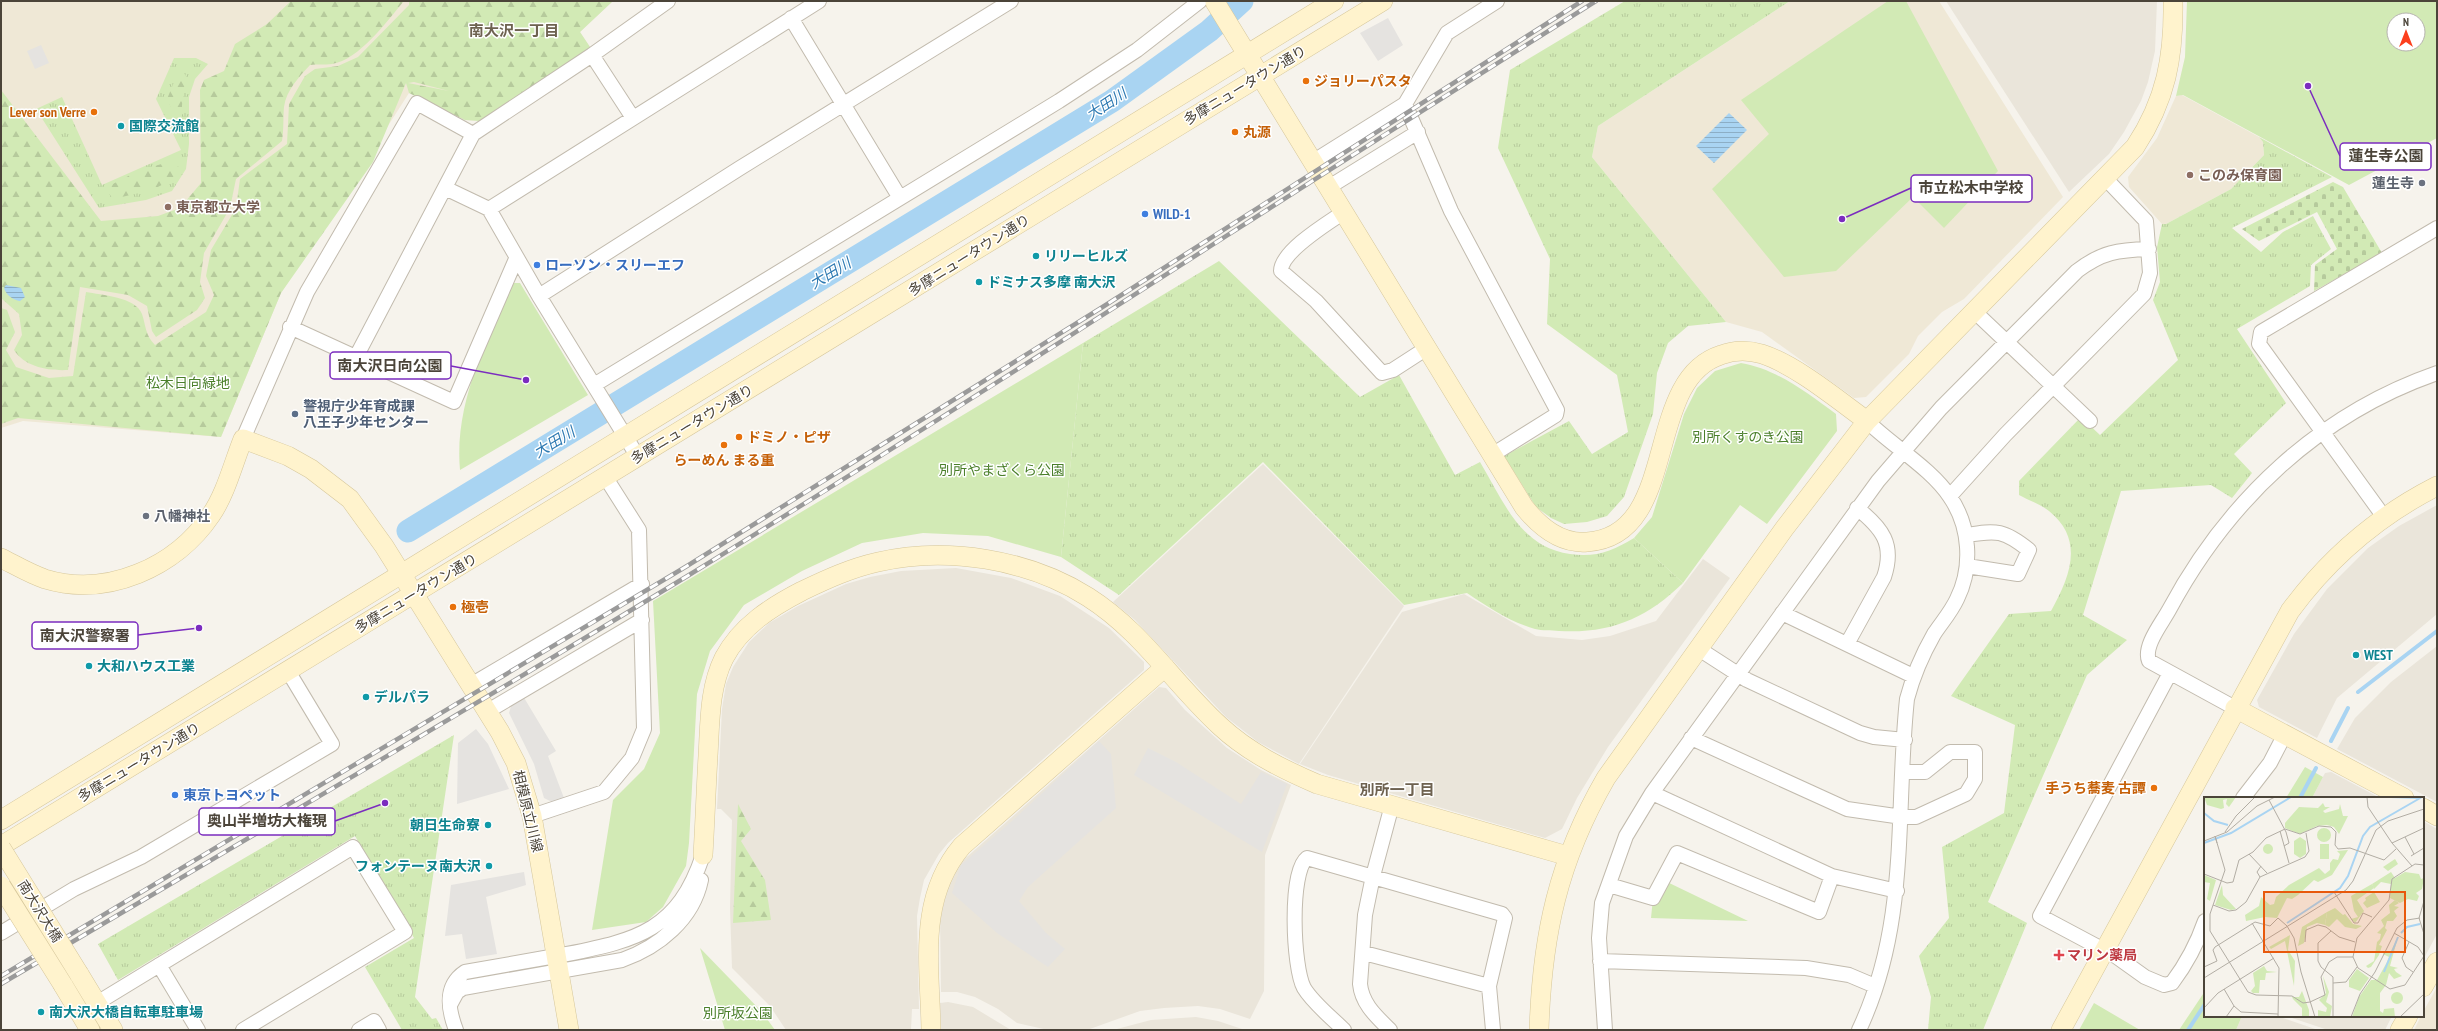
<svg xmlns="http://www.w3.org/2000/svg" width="2438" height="1031" font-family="'PT Sans Narrow','Noto Sans JP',sans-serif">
  <defs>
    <pattern id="grass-tufts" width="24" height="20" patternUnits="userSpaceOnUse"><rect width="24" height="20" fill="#d2eab5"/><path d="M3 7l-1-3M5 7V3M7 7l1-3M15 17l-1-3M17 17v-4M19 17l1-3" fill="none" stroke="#b6ca9c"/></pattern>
    <pattern id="forest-firs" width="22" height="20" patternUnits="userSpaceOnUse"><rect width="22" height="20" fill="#d2eab5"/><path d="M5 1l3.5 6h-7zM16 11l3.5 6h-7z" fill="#b6ca9c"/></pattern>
    <pattern id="cemetery-stones" width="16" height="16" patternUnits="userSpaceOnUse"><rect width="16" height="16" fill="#d2eab5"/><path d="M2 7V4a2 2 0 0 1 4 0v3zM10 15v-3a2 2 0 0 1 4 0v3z" fill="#b6ca9c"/></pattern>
    <pattern id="water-rules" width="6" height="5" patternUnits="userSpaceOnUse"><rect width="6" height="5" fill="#a9d4f2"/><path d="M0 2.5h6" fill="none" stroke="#8caec5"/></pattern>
  </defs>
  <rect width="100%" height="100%" fill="#f6f3ec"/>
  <path fill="#eae5da" d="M1946,1H2157L2155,51L2148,82L2141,101L2124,132L2109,154L2069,192Z
    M1263,464L1404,606L1299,764L1258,742L1226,717L1135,620L1113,602Z
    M2437,505V614L2337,698L2317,738L2259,707L2257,700L2294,634L2327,589L2368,548L2399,526Z
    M1703,559L1730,578L1608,747L1577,798L1562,829L1545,838L1328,775L1300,764L1402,612L1464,594L1536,636L1582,640L1610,636L1656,621Z
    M956,568L1011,578L1060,596L1109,628L1144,662V670L948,843L939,854L924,880L920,898L917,916L919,1009H912L911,1030H786L770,1006L732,968L730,908L732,820L721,809H717L722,709L726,684L733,667L749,642L769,623L798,606L846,584L870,577L901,571Z
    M2437,646V802L2337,749L2355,718L2391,682Z
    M1159,687L1166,688L1185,710L1227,748L1261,770L1291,785L1265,855L1264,991L1250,1019L1220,1009L1198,1006L1164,1008L1140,1011L1087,1030H1048L1017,1023L998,1009L975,997L957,992H941L940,915L951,878L960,863Z
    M2331,772L2380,798H2312L2325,773Z
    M2423,821L2437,829V934L2423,960Z
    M948,1002L973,1007L1011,1030H941L940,1003Z
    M2242,1016H2277L2318,1030H2236Z
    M2286,1016H2392L2385,1030H2328Z
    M1196,1017L1218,1021L1245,1030H1113L1151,1020Z"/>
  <path fill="#efe8d6" d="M1,1H613L580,32L592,50L480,121L465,120L409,93L281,293L221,437L23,421L1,428Z
    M1790,1H1939L2063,197L1964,299L1942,312L1918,336L1909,354L1866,397L1854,398L1762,332L1726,322L1592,157L1598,126Z
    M2182,95L2259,137L2263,142L2264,155L2231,189L2166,224H2162L2129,187L2128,177L2157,138L2176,96Z
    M2437,987V1030H2414L2421,1016H2423V1012Z"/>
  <path fill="url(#grass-tufts)" d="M1625,1H1790L1598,126L1592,157L1726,322L1688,326L1668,343L1657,373L1653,414L1624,497L1607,516L1587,522L1564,524L1551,518L1536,507L1504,456L1569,421L1592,454L1628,432L1617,375L1547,324L1550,259L1498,148L1510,70Z
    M174,58H196L208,64L195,79L189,97V144L186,169L172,191L146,200L99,208L36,109L62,97L102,185L181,150L156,99Z
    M2259,137L2332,177L2232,228L2261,252L2283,232L2313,216L2331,249L2311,265L2310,286L2237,329L2286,403L2234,454L2252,473L2232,498L2211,485L2121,491L2083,615L2127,640L2087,675L1988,902L2027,923L1983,1030H1928L1931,997L1919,956L1949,918L1942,847L2004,813L2015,725L1951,696L2009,614L2051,611C2070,577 2085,540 2049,511C2040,504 2028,500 2019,495V481L2081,417L2100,435L2178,360L2153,300L2160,282L2157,247L2162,224H2166L2231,189L2264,155L2263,142Z
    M1219,261L1360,397L1399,375L1455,475L1480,462C1504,502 1520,547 1570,554C1595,558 1613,551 1634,538L1683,583C1647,618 1611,634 1559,631C1551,630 1542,631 1535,629C1510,622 1488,607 1467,593L1404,605L1263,462L1119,595L1061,557L1083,343Z
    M454,735L415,997L432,1019L436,1018L443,1030H402L365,967L414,938L355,836L118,980L98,944Z"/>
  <path fill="url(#forest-firs)" fill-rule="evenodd" d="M291,1H404C387,21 359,60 332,64C325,65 317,64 310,65C300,76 286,90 284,107C283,118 284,129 282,141L236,179L230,208L204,253L200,282L205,298L197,310L156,337L152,331L147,306L128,295L80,287L68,370C48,371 25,367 14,350L22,335L19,314L1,298V90L101,221L158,216L180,208L201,183L200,90L204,80L224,71L235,44L267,24Z
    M409,1H613L580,32L592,50L480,121L465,120L409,93L406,83L373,162L281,293L221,437L18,418L1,424V308L7,310L15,332L6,350L16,367L49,378L73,376L86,292C101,295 136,297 142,314C146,326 145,335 155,345L206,312L214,295L206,276L211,250L236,208L240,179L287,144L289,104L305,76L315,69L338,66L358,57L409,5ZM414,82L449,91L408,83Z
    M180,68L186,76L182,105V135L167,99Z
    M176,160L181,175L152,190L113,199L105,188L140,170Z
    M738,804L751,829L741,841L765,880L771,920L733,923Z"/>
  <path fill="url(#cemetery-stones)" d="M2333,182L2343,187L2382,253L2314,291L2315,265L2337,249L2317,212L2259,241L2242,229Z"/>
  <path fill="#d2eab5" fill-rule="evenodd" d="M1888,1H1906L1998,171L1944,228L1913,197L1836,271L1784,277L1712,189L1769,134L1741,100Z
    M2187,1H2437V138L2349,185L2183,95L2176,96L2185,57ZM2394,20H2418V44H2394Z
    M510,283H520L588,395L460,470C454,404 486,343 510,283Z
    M1083,343L1061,557L988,536L923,533L862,543L802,571L744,605L710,651L697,694L689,843L686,866L663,907L646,922L592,930L613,800L644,769L660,733L653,601Z
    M1741,363C1777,369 1807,393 1836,414L1837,431L1767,524L1740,505L1683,583L1634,538L1652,517L1684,414L1697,388L1715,371Z
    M2305,767L2323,777L2312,798H2286Z
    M1663,880L1748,921L1651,918L1653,898Z
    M700,948L762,1012L775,1030H725Z
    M2205,991V1016H2242L2236,1030H2179Z
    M2094,1003L2140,1030H2079Z"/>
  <path fill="#e5e3e0" d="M1388,18L1403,45L1378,61L1360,33Z
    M41,45L49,63L35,69L27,51Z
    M523,696L556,751L548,756L564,798L552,802L544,798L534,764L509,713L512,703Z
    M476,729L488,744L509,789L457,804L458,743Z
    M1099,741L1111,754L1116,808L1028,887L1019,901L1046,933L1065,949L1048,967L997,933L952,893L961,865L1012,821Z
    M1148,748L1176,762L1241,804L1261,772L1287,784L1262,852L1134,775Z
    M524,872L526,885L486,897L497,954L466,959L462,934L445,936L451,885Z"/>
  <path fill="url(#water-rules)" d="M1729,113L1747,130L1714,163L1696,146Z
    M6,285L21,288L25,297L20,301C13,300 6,295 4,288Z"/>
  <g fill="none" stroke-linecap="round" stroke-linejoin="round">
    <path stroke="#a9d4f2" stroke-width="4" d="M2358,692L2437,631
      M2331,741L2348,708
      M2300,798L2316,768
      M2188,1030L2205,1004"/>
    <path stroke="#a9d4f2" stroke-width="23" d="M408,531L1112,101L1209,31L1242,1"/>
    <defs>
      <path id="street" d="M791,18L900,198
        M592,55L633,118
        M1405,104L1451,211L1557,410L1556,415L1492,455
        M1314,161L1405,104L1447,33L1497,1
        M1329,187L1418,132
        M445,188L489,209L539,296L638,457
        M489,209L819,1
        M1344,212C1328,223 1281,251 1281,271L1316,301L1382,373L1393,370L1427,348
        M539,296L740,168L1011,1
        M1974,311L2090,421
        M290,327L454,402L516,259
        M356,357L473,134L592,55L668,1
        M594,385L1059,101L1137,50L1200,1
        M243,439L307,292L417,103L473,134
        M1950,496L2005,435L2144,294L2150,273L2146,221L2106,179
        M2384,517L2259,344L2261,332L2437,228
        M1966,535C1997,530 2004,530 2029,550L2018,574L1967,566
        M1782,613L1913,676
        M1847,644L1884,577C1895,544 1882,528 1857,508
        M1699,649L1747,680L1860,733L1874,737L1905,740
        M2170,673L2040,916L2117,957L2145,977L2164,985L2172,983C2187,963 2197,944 2205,921
        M471,685L642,584
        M2235,708L2149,661C2143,646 2162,623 2169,610C2228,500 2319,414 2437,373
        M488,711L642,620
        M1691,738L1847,809L1902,817H1916L1966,794L1975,779V752H1950L1925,772H1903
        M1652,793L1832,876L1897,891
        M2243,798L2270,763L2285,734
        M532,816L604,792L632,758L644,729L639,530L606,478
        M1609,885L1653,898L1677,853L1819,912L1832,876
        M1,933L74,889L141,857L332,744L288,671
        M1364,953L1489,986
        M1600,961L1806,968L1849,975L1875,986
        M159,965L198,1030
        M97,1003L353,847L405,932L243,1030
        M450,1005L457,992L463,988L622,960C659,947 693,919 701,880
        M359,1030L374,1021L379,1030
        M456,1030C448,1009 444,986 465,972C499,966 533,960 567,954C638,940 678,930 703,855
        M1344,1030C1331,1017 1313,1003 1304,988C1293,968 1289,872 1307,858L1502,914L1505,918L1489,986L1493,1030
        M1390,1030C1376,1016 1362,1004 1360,984L1365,915L1373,876L1392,805
        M1605,1030L1599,938L1602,903L1626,836L1652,793L1878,481L1941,408L2077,271C2102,252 2118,250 2149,249
        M1859,1030C1910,922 1895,812 1907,699C1913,676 1922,655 1934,634C1942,622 1951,612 1957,599C1973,567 1970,526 1950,497C1932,469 1891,445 1867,421"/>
      <path id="secondary" d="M1215,2L1524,507C1540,527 1560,544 1587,542C1681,536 1642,380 1721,355C1734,350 1749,350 1762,354C1796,365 1838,400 1867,421
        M1,558C15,565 30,574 45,579C107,598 176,567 211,515C226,493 233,464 243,439L288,456L311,469L350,499L384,546L500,732L516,763L532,816L569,1030
        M2235,708L2404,798
        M2423,808L2437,816
        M1,820L1334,1
        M1,846L1383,1
        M703,855C705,822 706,789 708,756C710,723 709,688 724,658C741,626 771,607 802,591C827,579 851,568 878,562C946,546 1028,559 1088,597C1143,632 1173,683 1220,726C1248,752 1282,769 1317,784L1568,856
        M79,974L113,1030
        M63,985L90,1030
        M2423,987L2437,962
        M931,1030C930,965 917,899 962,846L1165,667
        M1539,1030C1542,935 1558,861 1606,778L1784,529L1867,421L2135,147C2166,100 2174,57 2173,1
        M2061,1030L2290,611C2329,558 2378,516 2437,486
        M2400,1030L2408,1016"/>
    </defs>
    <use href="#street" stroke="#c2bbae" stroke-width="16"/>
    <use href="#secondary" stroke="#d6c79b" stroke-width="20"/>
    <use href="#street" stroke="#fff" stroke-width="14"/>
    <use href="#secondary" stroke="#fff3cd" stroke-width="19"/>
    <defs>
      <path id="rail" d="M1,976L687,566L1101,308L1582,1
        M1,984C231,848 461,714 689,575C994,388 1293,191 1596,1"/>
    </defs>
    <use href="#rail" stroke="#9a9a9a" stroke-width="4.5"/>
    <use href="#rail" stroke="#fff" stroke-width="3" stroke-dasharray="9" stroke-linecap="butt"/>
    <defs>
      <path id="secondary-bridge" d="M1,848L79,974
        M1,886L63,985"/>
    </defs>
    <use href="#secondary-bridge" stroke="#d6c79b" stroke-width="20" stroke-linecap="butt"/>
    <use href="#secondary-bridge" stroke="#fff3cd" stroke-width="19"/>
  </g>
  <g fill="#e8710a" stroke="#fff" stroke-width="1.5">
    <circle cx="1306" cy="81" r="4"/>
    <circle cx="94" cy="112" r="4"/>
    <circle cx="1235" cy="132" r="4"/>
    <circle cx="739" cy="437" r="4"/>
    <circle cx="724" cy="445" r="4"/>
    <circle cx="453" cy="607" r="4"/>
    <circle cx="2154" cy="788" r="4"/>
  </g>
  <g fill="#0f9aa8" stroke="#fff" stroke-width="1.5">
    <circle cx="121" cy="126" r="4"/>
    <circle cx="1036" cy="256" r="4"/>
    <circle cx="979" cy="282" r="4"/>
    <circle cx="2356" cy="655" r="4"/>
    <circle cx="89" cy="666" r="4"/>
    <circle cx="366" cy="697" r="4"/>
    <circle cx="488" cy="825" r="4"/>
    <circle cx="489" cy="866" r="4"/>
    <circle cx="41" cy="1012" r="4"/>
  </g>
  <g fill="#8d6e63" stroke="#fff" stroke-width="1.5">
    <circle cx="2190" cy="175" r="4"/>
    <circle cx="168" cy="207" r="4"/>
  </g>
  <g fill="#6b7280" stroke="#fff" stroke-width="1.5">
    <circle cx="2422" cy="183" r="4"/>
    <circle cx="146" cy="516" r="4"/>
  </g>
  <g fill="#3f7fe0" stroke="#fff" stroke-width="1.5">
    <circle cx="1145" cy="214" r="4"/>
    <circle cx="537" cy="265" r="4"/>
    <circle cx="175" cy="795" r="4"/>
  </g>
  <circle fill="#5c6f8a" stroke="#fff" stroke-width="1.5" cx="295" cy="414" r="4"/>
  <path fill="#e0444e" stroke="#fff" stroke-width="1.5" d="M2057 949h4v4h4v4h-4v4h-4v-4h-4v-4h4z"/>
  <g text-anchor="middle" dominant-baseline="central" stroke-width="3" stroke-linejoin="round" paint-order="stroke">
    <g font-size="14" font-weight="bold" fill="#c56008" stroke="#fff" text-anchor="start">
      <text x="1314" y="81">ジョリーパスタ</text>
      <text x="86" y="112" text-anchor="end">Lever son Verre</text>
      <text x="1243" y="132">丸源</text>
      <text x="747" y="437">ドミノ・ピザ</text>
      <text x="724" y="460" text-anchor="middle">らーめん まる重</text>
      <text x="461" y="607">極壱</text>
      <text x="2146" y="788" text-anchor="end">手うち蕎麦 古譚</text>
    </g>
    <g font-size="14" fill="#4b4439" stroke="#fff">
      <text transform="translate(1245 85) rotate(-31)">多摩ニュータウン通り</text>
      <text transform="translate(969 255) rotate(-32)">多摩ニュータウン通り</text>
      <text transform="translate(692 424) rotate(-31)">多摩ニュータウン通り</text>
      <text transform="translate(416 593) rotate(-31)">多摩ニュータウン通り</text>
      <text transform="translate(139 762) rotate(-31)">多摩ニュータウン通り</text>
      <text transform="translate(528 811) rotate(76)">相模原立川線</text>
      <text transform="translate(40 911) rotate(58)">南大沢大橋</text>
    </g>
    <g font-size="14" font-weight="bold" fill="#0d838f" stroke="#fff" text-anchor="start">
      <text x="129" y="126">国際交流館</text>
      <text x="1044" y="256">リリーヒルズ</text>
      <text x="987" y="282">ドミナス多摩 南大沢</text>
      <text x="2364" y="655">WEST</text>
      <text x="97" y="666">大和ハウス工業</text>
      <text x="374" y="697">デルパラ</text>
      <text x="480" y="825" text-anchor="end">朝日生命寮</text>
      <text x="481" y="866" text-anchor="end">フォンテーヌ南大沢</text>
      <text x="49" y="1012">南大沢大橋自転車駐車場</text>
    </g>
    <g font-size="14" font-weight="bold" fill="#785e54" stroke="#fff" text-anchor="start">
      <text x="2198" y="175">このみ保育園</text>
      <text x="176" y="207">東京都立大学</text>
    </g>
    <g font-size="14" font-weight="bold" fill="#5b616d" stroke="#fff" text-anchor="end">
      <text x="2414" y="183">蓮生寺</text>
      <text x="154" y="516" text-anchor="start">八幡神社</text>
    </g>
    <g font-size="14" font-weight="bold" fill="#366cbe" stroke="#fff" text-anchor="start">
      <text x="1153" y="214">WILD-1</text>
      <text x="545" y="265">ローソン・スリーエフ</text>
      <text x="183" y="795">東京トヨペット</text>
    </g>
    <g font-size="14" fill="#4a7f2a" stroke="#fff">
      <text x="188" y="383">松木日向緑地</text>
      <text x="1748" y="437">別所くすのき公園</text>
      <text x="1002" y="470">別所やまざくら公園</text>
      <text x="738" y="1013">別所坂公園</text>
    </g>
    <g font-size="14" font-weight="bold" fill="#4e5e75" stroke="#fff" text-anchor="start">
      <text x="303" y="406">警視庁少年育成課<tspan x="303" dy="16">八王子少年センター</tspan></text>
    </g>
    <g font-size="14" font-weight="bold" fill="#be3a42" stroke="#fff" text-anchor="start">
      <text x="2067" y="955">マリン薬局</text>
    </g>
    <g font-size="15" font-weight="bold" fill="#6e6250" stroke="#fff">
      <text x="514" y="30">南大沢一丁目</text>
      <text x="1397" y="789">別所一丁目</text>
    </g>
    <g font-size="15" font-style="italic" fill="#2e7ab2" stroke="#fff">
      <text transform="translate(1106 104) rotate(-33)">大田川</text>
      <text transform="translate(830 273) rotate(-31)">大田川</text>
      <text transform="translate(554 442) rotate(-31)">大田川</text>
    </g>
  </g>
  <g transform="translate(2204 797)">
    <rect width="220" height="220" fill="#f6f3ec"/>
    <path d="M168,87L170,91L153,103L160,114L151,126L147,122L154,120L150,114L147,99ZM191,103L195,106L190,109L195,110L190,114L193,119L189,124H183L181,131L183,133L175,148L178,149L175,158L167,170L164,171L162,169L170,164L173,145L176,142L177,137L173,136L180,129L177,123L186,116L185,108ZM131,111L139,118L141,117L149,127L158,129L152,132L141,130L133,122L125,130L121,128L123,115ZM86,138L84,153L91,164L90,189L81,144L67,152L65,150ZM119,179L125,195L122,205L128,209L126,220H114V213L122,215L123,211L115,203L122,196ZM98,194L105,213V220H98V211L89,202L88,200H95Z" fill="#d2eab5"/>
    <path d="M0,0H32L25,10L22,7L23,2L19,3L20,11L17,12L3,8ZM144,53L128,78L114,85L110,83L94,98L88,102L83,101L73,121L61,120L42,124L41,118L55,109L57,100L66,108L70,107L72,100L85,88L115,71L121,77L126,73V66L129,62L134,63L136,57L133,54Z" fill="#d2eab5"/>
    <path d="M119,6L121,10H126L119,14L121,16L135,12L136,7L139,19H144L135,37L130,30L123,28L113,29L96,37L81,31V26L95,10L114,11ZM113 38a7 7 0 1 1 14 0a7 7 0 1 1-14 0ZM96,40L102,44V57L96,61L90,57V44ZM59 52a5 5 0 1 1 10 0a5 5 0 1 1-10 0ZM116,47H125V62H116ZM191,62L194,67L184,74L179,70ZM0,74V78L12,83L6,104L3,102L6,86L0,85ZM187,75L191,81L201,75L215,77L217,82L220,81L218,92L212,96L215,99L213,104L204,102L196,106L186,101L187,87L177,85L170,92L168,87ZM18,88L19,98L32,112L27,113L11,108ZM170,95L176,105L163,111L159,106L162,103L161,101ZM123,115L121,128L113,126L103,130L100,146L94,149L98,130ZM194,140L186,169L194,171L190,172L192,175L198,179L190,182L185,176L182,188L176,196V214L179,216L180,212L190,211L191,220H148L155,200L167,183H173L183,165L185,160L179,157L181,154L186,156ZM60,169L63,174L73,175L62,176L61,183H56L55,196H49L47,194L51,189L49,176ZM153,172L165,181L156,194L145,190V183ZM187 201a6 6 0 1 1 12 0a6 6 0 1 1-12 0Z" fill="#d2eab5"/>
    <path fill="none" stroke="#a9d4f2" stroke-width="2" d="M187,0L216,1M0,16L10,24L24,28M0,46L27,36L87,0M83,126L136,91L144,79L159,39L166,30L218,0M197,136L203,130L216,127M180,175L194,140"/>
    <path fill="none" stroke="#b2ada4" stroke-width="1" d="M163,0L164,10L188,46L208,69M65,3L82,35L85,46L80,49M76,34L85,66M21,35L32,19L51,0M201,40L210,57M0,44L23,35L53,9L71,0M13,46L11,39L21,73L6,117V134L44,195L52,198L88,199L99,206L106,205L121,198L117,180L125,165L133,160H149M188,46L220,31M45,57L63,76M207,59L220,51M220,68L211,67L188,82L185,103L153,141L149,160L154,171L186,192L201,188L220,159M0,77L23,86L29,85L35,63L49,55L62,41L81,32L96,37L115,29L127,30L132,35L131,48L134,52L146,51L180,63L192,52M56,80L53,75L57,69M130,95L150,126H154L159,116L168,120M220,104L215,121L220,137M9,108L25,114L32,113L42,105L56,80L101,60L105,54L102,36M48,126L75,171L74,220M83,129L90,141L97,175L111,220M127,134L114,146V164L117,170L129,180V220M190,136L214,150L220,159M101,145L102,133L114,128L122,130L135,140L151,145M205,145L198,161L202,170L209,175M0,170L13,164L9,153L11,150L51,125L66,129L74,121L83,129M0,181L142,93L149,84L172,33L184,24L220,12M129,186L142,185L153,170M20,192L30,209L37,215L74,217M0,211L14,196L70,161M22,220L30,209M147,220L156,197L171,175L193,131L203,123L216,121M196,220L220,197"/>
    <path fill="#e8590c" fill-opacity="0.15" stroke="#e8590c" stroke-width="2" d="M60,95H201V155H60Z"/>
    <rect width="220" height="220" fill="none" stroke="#4b4439" stroke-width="2"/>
  </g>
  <path fill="none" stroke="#7b2cbf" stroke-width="1.5" d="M2308 86L2340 156M1842 219L1911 188M526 380L451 366M199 628L138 635M385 803L335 821"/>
  <g fill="#7b2cbf" stroke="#fff" stroke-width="1.5">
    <circle cx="2308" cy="86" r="4"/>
    <circle cx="1842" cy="219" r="4"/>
    <circle cx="526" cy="380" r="4"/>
    <circle cx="199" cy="628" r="4"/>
    <circle cx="385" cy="803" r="4"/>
  </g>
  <g fill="#fff" stroke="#7b2cbf" stroke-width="1.5">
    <rect x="2340" y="143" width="91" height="27" rx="4"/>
    <rect x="1911" y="175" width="121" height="27" rx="4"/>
    <rect x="330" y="352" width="121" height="27" rx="4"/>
    <rect x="32" y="622" width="106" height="27" rx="4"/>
    <rect x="199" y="808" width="136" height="27" rx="4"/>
  </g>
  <g font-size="15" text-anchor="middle" font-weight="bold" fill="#4b4439">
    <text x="2386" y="161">蓮生寺公園</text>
    <text x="1971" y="193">市立松木中学校</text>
    <text x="390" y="371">南大沢日向公園</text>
    <text x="85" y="641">南大沢警察署</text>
    <text x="267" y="826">奥山半増坊大権現</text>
  </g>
  <rect width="2438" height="1031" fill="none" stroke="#4b4439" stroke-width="4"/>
  <g transform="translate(2406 32)"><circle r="19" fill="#ffffff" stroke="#b7b4b0"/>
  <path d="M0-3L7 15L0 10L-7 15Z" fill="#fc3f1d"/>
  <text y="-6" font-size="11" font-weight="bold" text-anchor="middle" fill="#4b4439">N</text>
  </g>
</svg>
